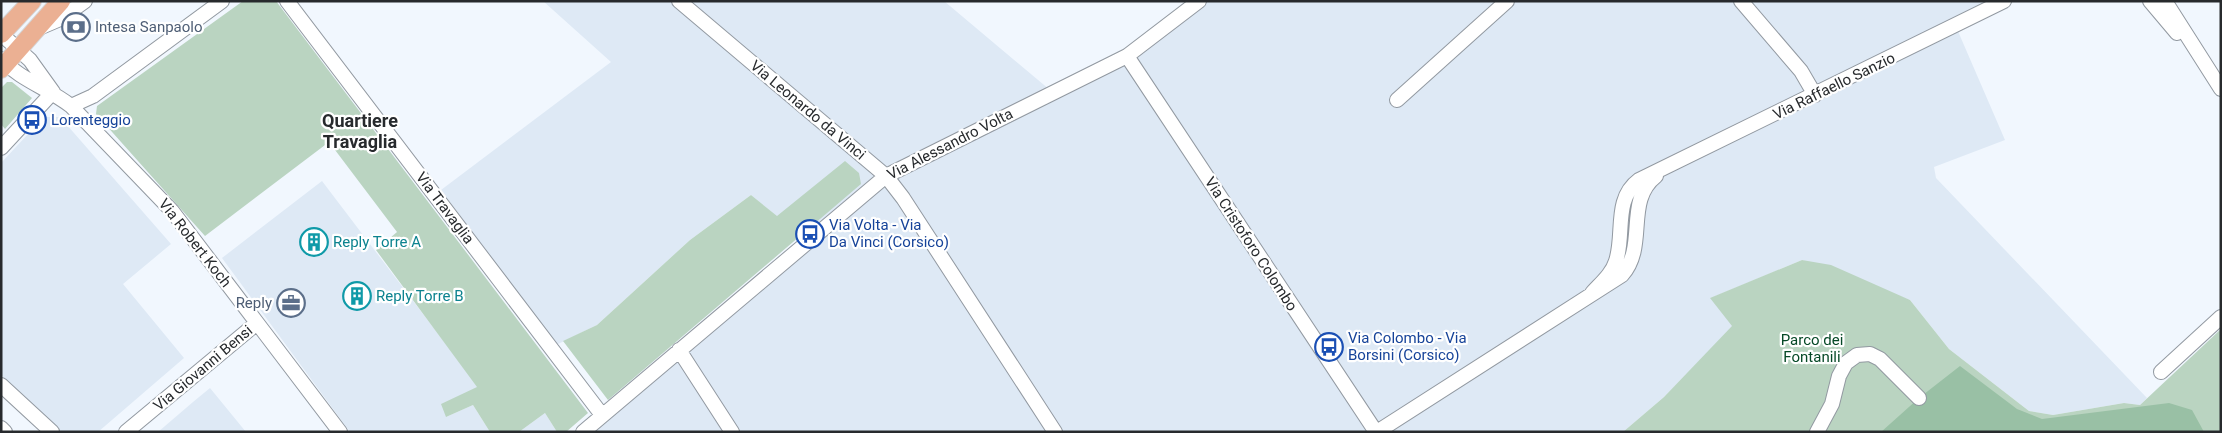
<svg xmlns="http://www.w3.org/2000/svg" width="2222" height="433" font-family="Roboto,sans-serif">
  <rect width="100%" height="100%" fill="#f1f7fe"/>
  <path fill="#dee9f5" d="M543,1H944L1050,90L905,161L807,242L751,195L690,240L597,325L556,345L441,190L611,62Z
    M1195,1H1994L1954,22L2005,140L1934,167L1936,178L2147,398L2140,405L2124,403L2053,415L2029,411L1949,349L1910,300L1802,260L1711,298L1733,326L1664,397L1623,432H588L886,180L1126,59Z
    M44,117H60L171,244L123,284L184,358L98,432H60L1,375V163Z
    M322,181L474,381L478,387L446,417L473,405L490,432H350L222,258Z
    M210,388L246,432H158L193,402Z
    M545,413L557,432H519Z"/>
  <path fill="#bad4c1" d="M243,1H276L588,413L566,432H557L545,413L519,432H490L473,405L446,417L441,404L477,387L376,250L397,232L329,142L205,236L96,114L97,106Z
    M7,82H12L32,98L5,129L1,124V88Z
    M845,161L859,173L861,184L608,400L563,341L597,325L690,240L751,195L777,216Z
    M1802,260L1831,265L1910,300L1949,349L2029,411L2053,415L2124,403L2140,405L2221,329V432H1623L1664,397L1732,326L1710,298Z"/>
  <path fill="#99c0a5" d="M1960,366L2017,409L2042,419L2169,403L2192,410L2204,432H1881L1919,398Z"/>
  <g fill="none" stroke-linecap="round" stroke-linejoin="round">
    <defs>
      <path id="minor" d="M287,1L602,415
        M679,1L886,176L903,198L1055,432
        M1741,1L1801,71L1815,95
        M2150,1L2177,33
        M2165,1L2221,89
        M39,28L60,19L85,1
        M1,34L30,60L53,92
        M1127,56L1376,432
        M1,59C21,80 48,88 71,106L172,211L340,432
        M1397,100L1507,1
        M71,106L93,96L222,1
        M1,148L53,92
        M1592,293C1601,283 1612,274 1616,261C1625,234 1613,199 1639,180L2004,1
        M679,350L732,432
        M2161,372L2221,317
        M1,385L52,432
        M1,428L5,432
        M126,432L257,323
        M583,432L886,176L1127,56L1199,1
        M1377,432L1622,275C1648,246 1624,201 1656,176
        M1817,432L1832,404L1839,376L1846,363L1857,355L1870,354L1880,359L1919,398"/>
      <path id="major" d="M1,34L32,1
        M1,69L61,1"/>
    </defs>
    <use href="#minor" stroke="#9299a1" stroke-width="16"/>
    <use href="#major" stroke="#d4d4d5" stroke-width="20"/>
    <use href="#minor" stroke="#fff" stroke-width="14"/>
    <use href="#major" stroke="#ebb093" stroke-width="18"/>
  </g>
  <defs>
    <symbol id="bank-ring" viewBox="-11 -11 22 22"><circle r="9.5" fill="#fff" stroke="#5c6f8a" stroke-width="1.5"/><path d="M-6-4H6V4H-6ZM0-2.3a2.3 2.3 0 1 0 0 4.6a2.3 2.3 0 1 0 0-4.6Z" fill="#5c6f8a"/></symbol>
    <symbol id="bus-ring" viewBox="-11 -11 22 22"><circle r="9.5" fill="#fff" stroke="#1a4fb4" stroke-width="1.5"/><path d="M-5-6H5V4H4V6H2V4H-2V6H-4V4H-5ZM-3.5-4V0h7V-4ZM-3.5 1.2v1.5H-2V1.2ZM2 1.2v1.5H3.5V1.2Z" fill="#1a4fb4"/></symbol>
    <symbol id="building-ring" viewBox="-11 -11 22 22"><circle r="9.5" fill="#fff" stroke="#0f9aa8" stroke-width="1.5"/><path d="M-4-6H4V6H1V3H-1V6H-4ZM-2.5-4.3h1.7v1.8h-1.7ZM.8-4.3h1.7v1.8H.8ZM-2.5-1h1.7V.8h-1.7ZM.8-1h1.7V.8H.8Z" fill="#0f9aa8"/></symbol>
    <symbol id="office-ring" viewBox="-11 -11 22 22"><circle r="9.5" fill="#fff" stroke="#5c6f8a" stroke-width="1.5"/><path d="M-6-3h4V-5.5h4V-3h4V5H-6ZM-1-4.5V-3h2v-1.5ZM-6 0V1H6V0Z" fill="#5c6f8a"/></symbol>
  </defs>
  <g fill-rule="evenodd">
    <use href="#bank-ring" x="60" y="11" width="32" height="32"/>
    <use href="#bus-ring" x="16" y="104" width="32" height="32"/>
    <use href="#bus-ring" x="794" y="218" width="32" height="32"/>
    <use href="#building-ring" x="298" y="226" width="32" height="32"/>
    <use href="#building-ring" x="341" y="280" width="32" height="32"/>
    <use href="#office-ring" x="275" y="287" width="32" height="32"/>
    <use href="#bus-ring" x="1313" y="331" width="32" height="32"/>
  </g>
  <g text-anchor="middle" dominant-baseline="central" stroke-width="4.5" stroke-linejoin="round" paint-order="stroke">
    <g font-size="15" fill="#4e5e75" stroke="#fff" text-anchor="start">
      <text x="95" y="27">Intesa Sanpaolo</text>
      <text x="272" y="303" text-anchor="end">Reply</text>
    </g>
    <g font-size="15" fill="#272a2d" stroke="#fff">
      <text transform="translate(1834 86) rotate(-26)">Via Raffaello Sanzio</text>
      <text transform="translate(808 110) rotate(40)">Via Leonardo da Vinci</text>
      <text transform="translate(950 144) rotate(-27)">Via Alessandro Volta</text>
      <text transform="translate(445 208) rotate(53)">Via Travaglia</text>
      <text transform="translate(195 243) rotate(52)">Via Robert Koch</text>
      <text transform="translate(1251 244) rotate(57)">Via Cristoforo Colombo</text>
      <text transform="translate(203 368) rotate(-40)">Via Giovanni Bensi</text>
    </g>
    <g font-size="15" fill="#164399" stroke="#fff" text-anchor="start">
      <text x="51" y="120">Lorenteggio</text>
      <text x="829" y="225">Via Volta - Via<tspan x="829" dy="17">Da Vinci (Corsico)</tspan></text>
      <text x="1348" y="338">Via Colombo - Via<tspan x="1348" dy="17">Borsini (Corsico)</tspan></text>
    </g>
    <g font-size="15" fill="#0d838f" stroke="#fff" text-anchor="start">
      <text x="333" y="242">Reply Torre A</text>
      <text x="376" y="296">Reply Torre B</text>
    </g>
    <g font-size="15" fill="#064927" stroke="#fff">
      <text x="1812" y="340">Parco dei<tspan x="1812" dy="17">Fontanili</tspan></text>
    </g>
    <g font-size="18" font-weight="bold" fill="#272a2d" stroke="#fff">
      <text x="360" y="120">Quartiere<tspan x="360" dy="21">Travaglia</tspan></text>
    </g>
  </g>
  <rect width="2222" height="433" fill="none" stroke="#272a2d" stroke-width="5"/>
</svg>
